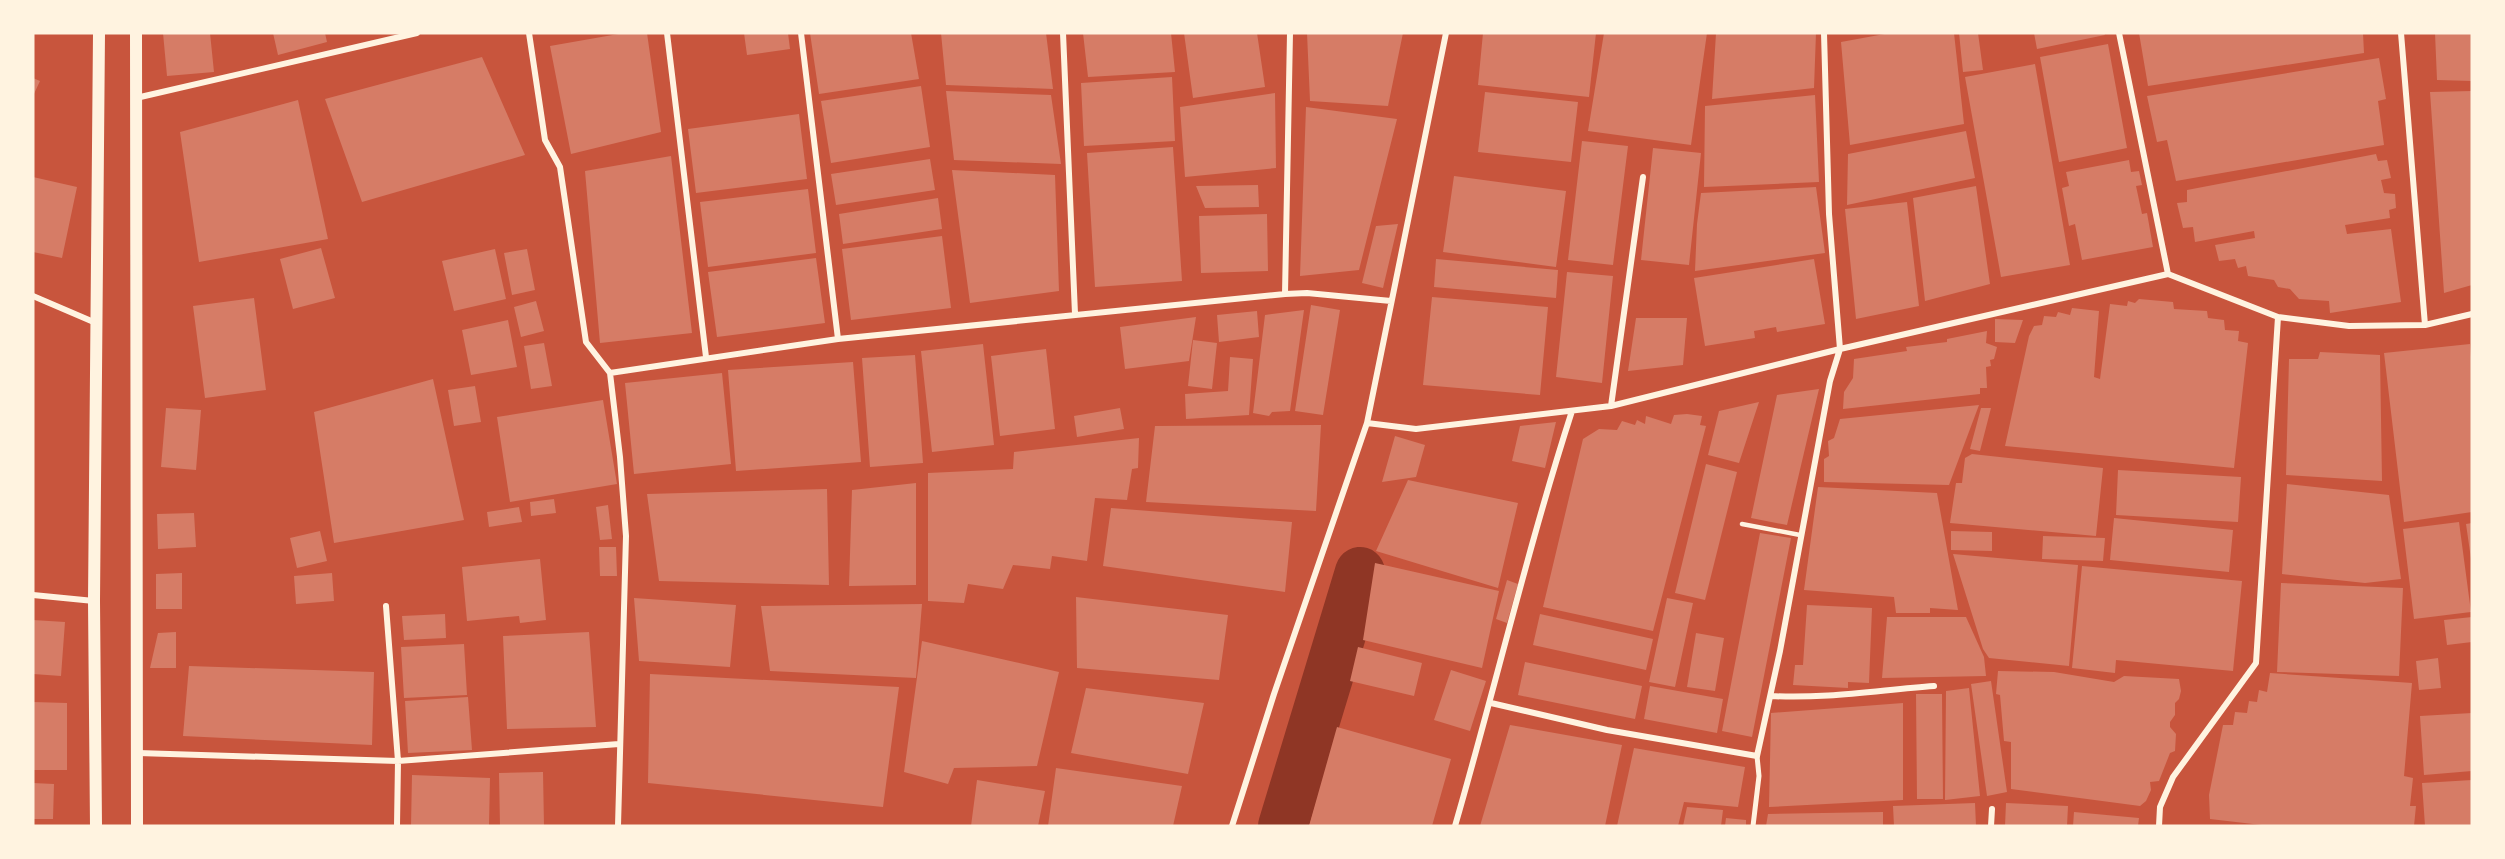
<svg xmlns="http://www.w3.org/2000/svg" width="2505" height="859" font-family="Ubuntu,sans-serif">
  <rect width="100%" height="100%" fill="#c8553d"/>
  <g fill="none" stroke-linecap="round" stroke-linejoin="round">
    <path stroke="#8f3625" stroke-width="50" d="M1283,826L1360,572"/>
  </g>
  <path fill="#d67c66" d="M163,33H210L214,72L167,76Z
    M273,33H325L327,42L278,55Z
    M624,33H647L661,132L571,154L550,46Z
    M744,33H788L790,49L747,55Z
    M810,33H911L919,79L819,94Z
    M941,33H1046L1053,89L946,85Z
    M1083,33H1171L1175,72L1088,77Z
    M1184,33H1257L1265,87L1193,98Z
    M1307,33H1403L1388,106L1310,101Z
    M1483,33H1596L1589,97L1478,85Z
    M1604,33H1707L1691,145L1588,131Z
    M1716,33H1816L1814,88L1712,99Z
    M1890,33H1954L1964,124L1850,145L1841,42Z
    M1959,33H1978L1983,70L1963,72Z
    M2034,33H2104L2105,35L2037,49Z
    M2139,33H2363L2364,53L2148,86Z
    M2435,33H2472V81L2437,80Z
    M2108,44L2127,148L2059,162L2040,57Z
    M482,57L525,155L362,202L325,99Z
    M2379,58L2386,99L2378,101L2384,145L2176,181L2167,140L2157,142L2147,96Z
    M2035,64L2070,265L2001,277L1965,77Z
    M1172,77L1175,141L1084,146L1081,83Z
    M33,78L40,81L33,96Z
    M921,86L930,147L831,163L821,101Z
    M946,91L1051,95L1061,164L954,160Z
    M2472,91V285L2444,293L2430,92Z
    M1485,92L1578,102L1571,162L1478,152Z
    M1275,93L1276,168L1185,177L1180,107Z
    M1815,95L1819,182L1704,187L1705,106Z
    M298,100L328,239L199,262L180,132Z
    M1306,107L1397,119L1359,270L1300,276Z
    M799,114L807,179L696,193L688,129Z
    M1966,131L1975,178L1847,205L1848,154Z
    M1582,141L1628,146L1613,265L1568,260Z
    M1173,147L1182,281L1095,287L1087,153Z
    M1653,148L1701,153L1689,265L1641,260Z
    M2376,154L2378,161L2387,160L2391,178L2381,180L2384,193L2395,194L2396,208L2389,210L2390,218L2345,225L2347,234L2391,229L2401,302L2330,313L2329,301L2299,299L2290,289L2278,287L2274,280L2248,276L2246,266L2238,268L2235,259L2219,261L2215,245L2255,238L2254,231L2195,242L2193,227L2183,228L2177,203L2187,202V190Z
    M671,156L692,333L600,343L585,171Z
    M930,159L935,190L836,205L831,174Z
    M2129,160L2131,172L2139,171L2142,185L2136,186L2142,214L2147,213L2153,247L2082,260L2075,224L2069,226L2062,188L2069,186L2066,172Z
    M952,170L1055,175L1059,291L970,303Z
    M1454,176L1566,191L1556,267L1443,252Z
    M33,177L77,187L62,258L33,252Z
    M1258,185L1259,207L1205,208L1196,186Z
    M1976,186L1990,284L1925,301L1913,198Z
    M1816,187L1825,253L1695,271L1697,224L1701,193Z
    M808,189L816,253L708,267L700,202Z
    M938,198L942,229L843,244L839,214Z
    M1907,202L1919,306L1856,319L1845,209Z
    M1267,214L1268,271L1201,273L1199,216Z
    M1398,224L1383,288L1362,283L1376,226Z
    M942,236L951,308L851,320L842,249Z
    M321,248L335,298L293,309L280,259Z
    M495,249L506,299L454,311L442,261Z
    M527,249L535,290L512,295L504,253Z
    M816,258L825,323L717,337L708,272Z
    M1436,259L1558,270L1556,298L1434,287Z
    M1814,259L1825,324L1777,332L1776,327L1754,331L1755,338L1705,346L1694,278Z
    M1567,272L1613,276L1602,383L1556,377Z
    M1432,297L1548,307L1540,395L1423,385Z
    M254,298L266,390L205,398L193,306Z
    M2139,299L2173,302L2174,309L2207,311L2208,318L2224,320L2225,330L2239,331L2238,341L2248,343L2234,468L2005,446L2029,336L2034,326L2042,325L2044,316L2056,317L2058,312L2070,315L2072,308L2099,311L2094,377L2100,379L2110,304L2127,306L2128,301L2135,303Z
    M536,301L544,331L521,337L514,307Z
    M1311,305L1340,310L1323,415L1295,411Z
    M1304,310L1290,411L1272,412L1269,416L1253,413L1265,315Z
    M1257,311L1259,337L1219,342L1217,315Z
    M1196,317L1189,361L1125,369L1120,327Z
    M1636,318H1687L1683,365L1628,371Z
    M1995,319L2023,320L2015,343L1995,342Z
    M508,320L517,367L471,375L462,330Z
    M1987,331L1986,343L1997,347L1994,359L1990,360L1991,366L1986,367L1987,388H1980V394L1843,409L1844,392L1853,378L1854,359L1907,351L1906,347L1947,342V339Z
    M1193,340L1217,343L1212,389L1188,386Z
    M544,343L552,386L531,389L524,346Z
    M983,344L994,445L932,452L921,351Z
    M2470,344L2472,370V512L2404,522L2384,353Z
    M1046,349L1055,429L1000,436L991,356Z
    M2320,352L2380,355L2382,481L2286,475L2289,359H2318Z
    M915,355L923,463L870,467L862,358Z
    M1230,357L1253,359L1249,415L1186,419L1185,394L1228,391Z
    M853,362L861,462L736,471L728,370Z
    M722,373L731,464L634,474L625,383Z
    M433,379L464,520L334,543L314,412Z
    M475,386L481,422L454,426L448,390Z
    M1819,389L1787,525L1751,518L1777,395Z
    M603,400L617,484L510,502L497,417Z
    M1759,402L1739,463L1708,455L1719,411Z
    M1979,405L1949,485L1824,482V459L1829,456L1828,441L1834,438L1840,419Z
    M166,408L201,410L196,470L161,467Z
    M1120,408L1124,429L1077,437L1074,416Z
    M1981,408H1991L1980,451L1970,449Z
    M1687,414L1702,416L1700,425L1706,426L1653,631L1543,607L1583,439L1599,429L1617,430L1622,421L1635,425L1637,420L1645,424L1646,416L1671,424L1674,415Z
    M1556,422L1545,468L1512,461L1520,426Z
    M1321,425L1316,511L1146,502L1155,426Z
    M1395,436L1425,445L1416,477L1382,482Z
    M1139,438L1138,468L1132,469L1127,500L1095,498L1087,561L1052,556L1050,569L1013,565L1003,589L968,584L964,603L928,601V473L1013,469L1014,452Z
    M1972,454L2103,468L2096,536L1950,523L1956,483H1962L1965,458Z
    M1706,464L1737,472L1705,600L1675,593Z
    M2118,470L2241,477L2238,522L2116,515Z
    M1408,480L1518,503L1498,588L1376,551Z
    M916,483V585L849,586L852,490Z
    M2287,484L2389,495L2401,579L2365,583L2282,574Z
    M1818,487L1937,493L1958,610L1930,608V613H1896L1894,597L1804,590Z
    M827,489L829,585L659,581L647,494Z
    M554,499L556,513L531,516L530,502Z
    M608,505L612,539L600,540L596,507Z
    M519,507L522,522L489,527L487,512Z
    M1111,508L1292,522L1285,592L1103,566Z
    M194,513L196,547L158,549L157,514Z
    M2114,518L2233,530L2229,572L2110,560Z
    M2459,522L2471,612L2414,619L2403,529Z
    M2472,523V558L2471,559L2466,524Z
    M320,531L327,561L297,568L290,538Z
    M1951,531L1992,532V551L1951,550Z
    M1760,533L1791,538L1752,737L1722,731Z
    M2043,536L2105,538L2103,561L2042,559Z
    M599,547H616L617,576H600Z
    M1953,554L2078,565L2069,666L1989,658L1983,649Z
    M540,559L546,620L520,623L519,616L467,621L462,567Z
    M1375,563L1499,591L1482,668L1363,640Z
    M2082,566L2242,581L2233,671L2116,660L2115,673L2072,668Z
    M182,573V609H156V574Z
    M332,573L334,601L296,604L294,576Z
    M1507,580L1518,584L1507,623L1496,619Z
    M2281,583L2403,588L2399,676L2277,672Z
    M1076,597L1228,615L1219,680L1077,668Z
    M634,598L736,605L730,667L639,661Z
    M1667,598L1693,603L1675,687L1649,682Z
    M922,604L916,678L770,671L761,606Z
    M1807,605L1872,608L1869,683L1848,682V688L1793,685L1795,665H1803Z
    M445,614L446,638L404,640L402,616Z
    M1540,614L1653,639L1646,670L1533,645Z
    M1887,617H1966L1984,657L1986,676L1882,678Z
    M2472,617V642L2447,645L2444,620Z
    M33,620L65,622L61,676L33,674Z
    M176,632V668H150L158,633Z
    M589,632L596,727L507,729L503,636Z
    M1696,633L1724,638L1715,691L1687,687Z
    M922,641L1059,672L1037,766L954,768L948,784L904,772Z
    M464,644L467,695L404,698L401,647Z
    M1358,647L1422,663L1414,696L1350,681Z
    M2438,658L2441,688L2419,690L2416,661Z
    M1525,662L1642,686L1635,719L1518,695Z
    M189,666L374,672L372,745L183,736Z
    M1451,670L1486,681L1470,731L1434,720Z
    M1998,671L2054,672L2114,682L2124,676L2179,679L2181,691L2179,699L2175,703V715L2170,722V727L2176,734L2175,751L2170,753L2159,781L2150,782L2151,790L2146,801L2140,806L2011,789V742L2004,741L2000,695L1996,694Z
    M2270,673L2412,683L2404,776L2413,778L2410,806H2416L2414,826H2270L2210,819L2209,795L2223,725H2233L2235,712L2247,713L2249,701L2257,702L2259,690L2267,692Z
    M650,674L899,687L883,807L648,783Z
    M1991,681L2007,792L1987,796L1971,684Z
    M1650,686L1723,699L1717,733L1644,719Z
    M1086,688L1204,703L1188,774L1071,753Z
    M1969,688L1980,796L1945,800L1946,691Z
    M1916,694H1942L1943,799H1917Z
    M468,697L472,750L408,753L405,701Z
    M33,702L67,703V770H33Z
    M1903,703V800L1769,807L1771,713Z
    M2472,713V771L2424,775L2420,716Z
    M1510,725L1622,745L1605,826H1480Z
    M1337,727L1451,759L1432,826H1309Z
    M1634,748L1745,767L1738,807L1684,802L1678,826H1617Z
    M1056,768L1182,786L1173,826H1048Z
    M543,772L544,826H500L499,773Z
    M412,775L490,778L489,826H411Z
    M977,780L1045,791L1038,826H971Z
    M2472,780V826H2425L2422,783Z
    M33,783L54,784L53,819H33Z
    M1975,803L1976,826H1894L1893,806Z
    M2006,803L2068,806L2067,826H2005Z
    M1687,807L1723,810L1721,826H1683Z
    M1883,812V826H1766L1768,814Z
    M2074,812L2139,818L2138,826H2073Z
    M1726,818L1746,820V826H1725Z"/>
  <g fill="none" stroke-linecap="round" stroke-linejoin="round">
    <path stroke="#fff3e0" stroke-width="4.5" d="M1742,524L1800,535"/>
    <path stroke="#fff3e0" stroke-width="5" d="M1753,826L1759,776L1757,756"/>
    <path stroke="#fff3e0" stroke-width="6" d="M529,33L545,140L560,167L586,342L610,373
      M667,33L706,357
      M801,33L838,339
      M1063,33L1075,314
      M2119,33L2168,274
      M2401,33L2425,325
      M136,98L417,33
      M2168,274L2278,317L2349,326L2425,325L2472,314
      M1285,294L1290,33
      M33,296L96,323
      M1611,406L1643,177
      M1367,423L1416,429L1611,406L1840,349L2168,274
      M33,595L94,601
      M386,606L398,761L397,826
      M1771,696C1826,699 1879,690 1934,686
      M1491,703L1607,730L1757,756L1780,651L1830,381L1840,349L1829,214L1824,33
      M138,753L398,761L619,744
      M618,826L626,536L620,457L610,373L838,339L1285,294L1307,293L1391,301
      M1232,826L1274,694L1367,423L1446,33
      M1455,826C1495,688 1528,547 1572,411
      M1991,826L1992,809
      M2159,826L2160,807L2173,777L2256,663L2278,317"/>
    <path stroke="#fff3e0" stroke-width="12" d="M136,33L137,826
      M96,826L94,601L99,33"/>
  </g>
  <rect width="2505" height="859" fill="none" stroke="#fff3e0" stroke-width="69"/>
</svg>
